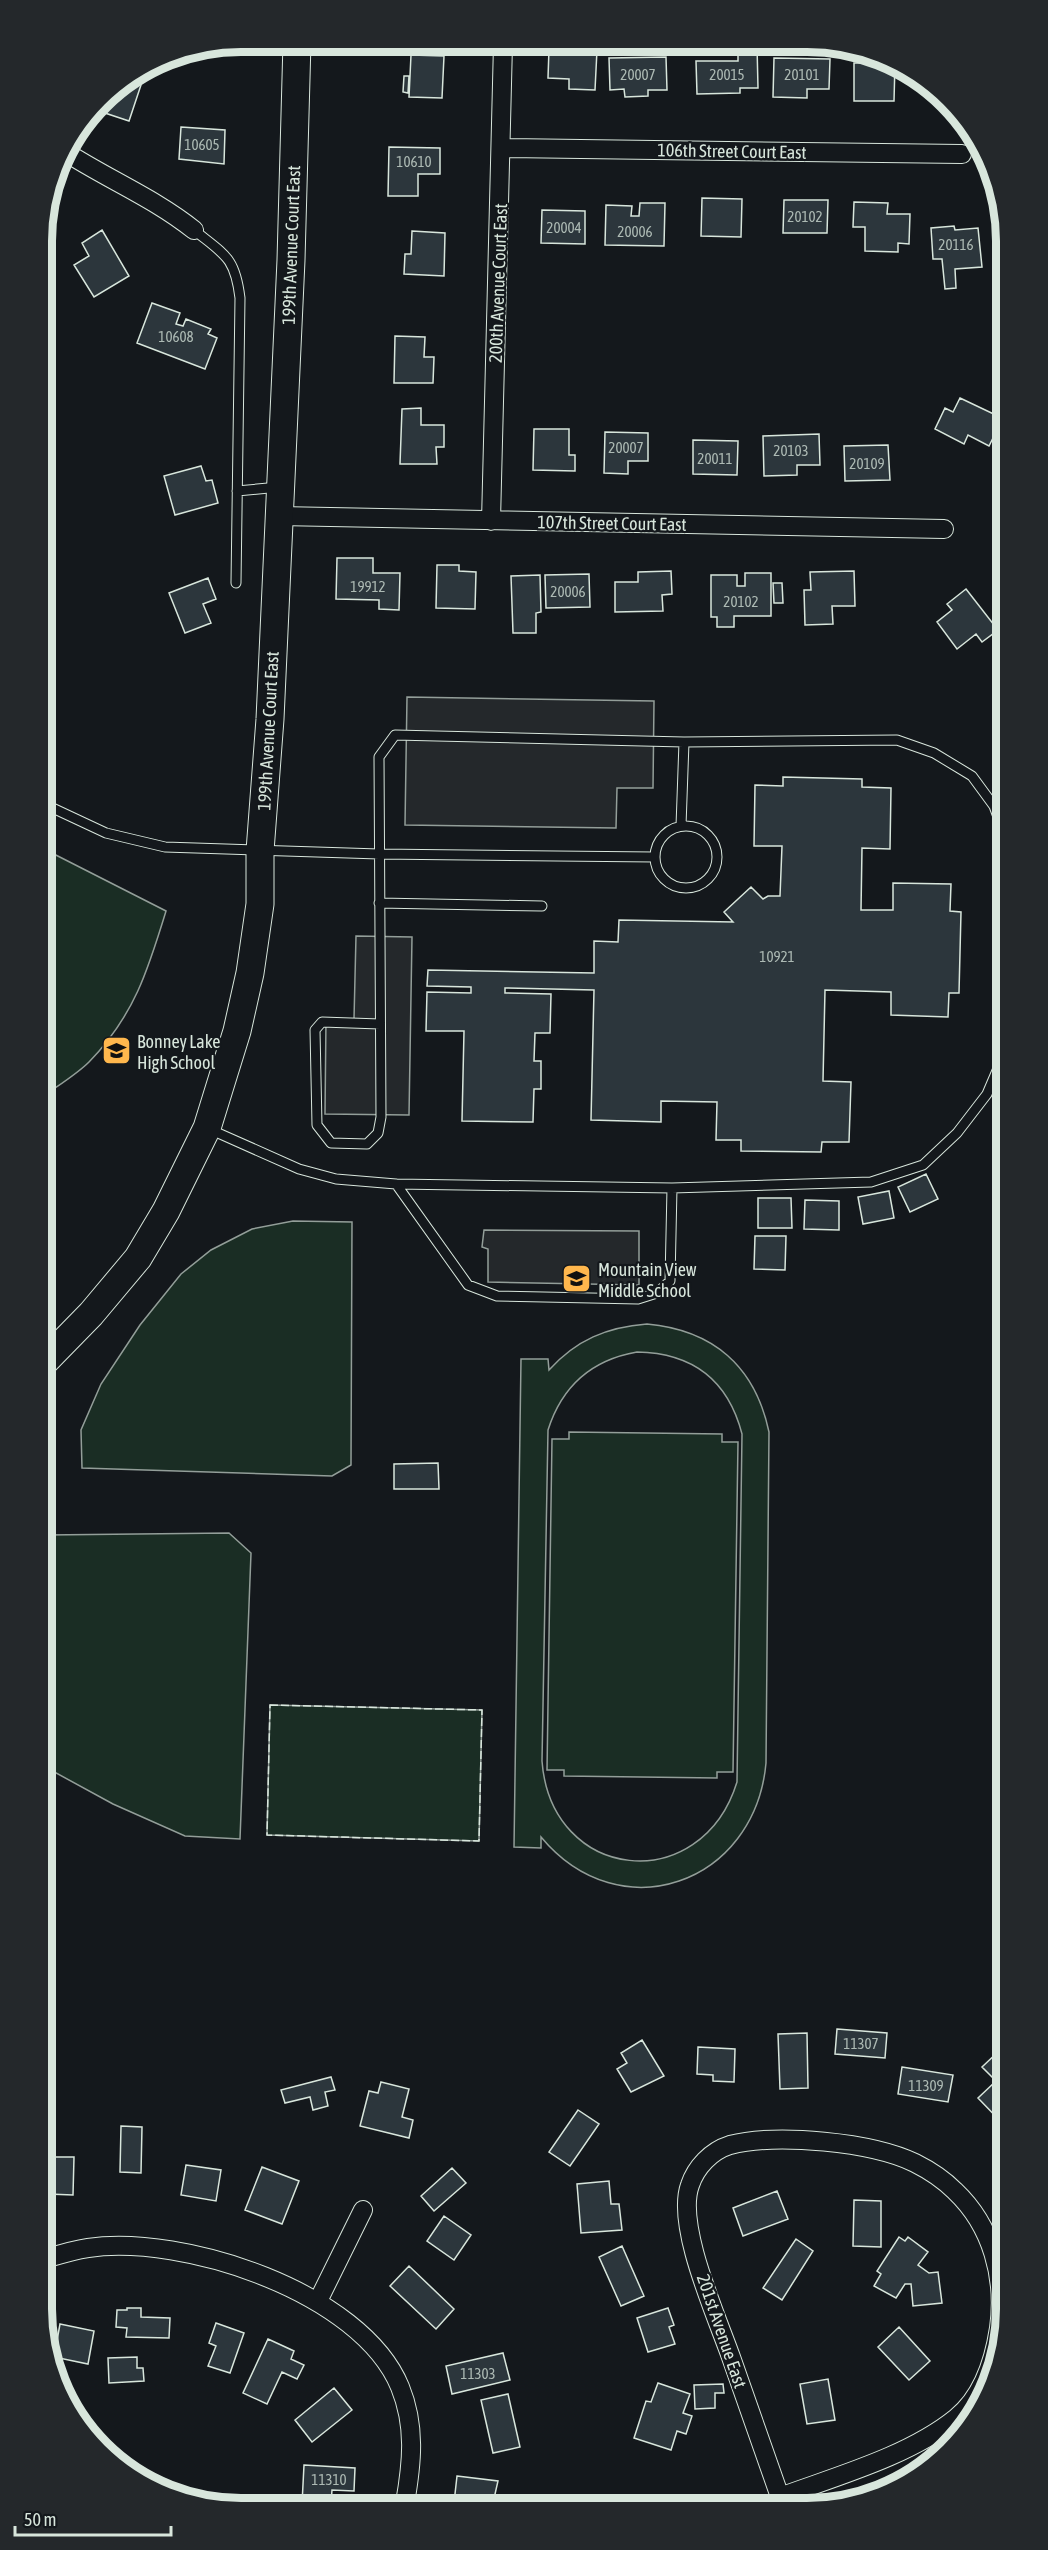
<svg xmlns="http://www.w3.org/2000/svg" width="1048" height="2550" font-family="'Asap Condensed',sans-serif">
  <rect width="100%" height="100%" fill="#14181c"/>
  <path fill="#1a2d24" stroke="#939e99" stroke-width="1.5" fill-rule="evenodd" d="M44,849L166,911C148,970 134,1016 89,1062C77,1074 59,1085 45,1095Z
    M293,1221L352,1222L351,1465L332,1476L82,1468L81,1430L101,1384L140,1325L181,1274L211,1250L252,1229Z
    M647,1324C713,1330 755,1366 769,1432L766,1763C755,1884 620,1932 541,1837V1848L514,1847L521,1359H548L549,1370C576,1340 607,1327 647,1324ZM637,1352C693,1353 728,1380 742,1434L737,1782C701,1898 551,1882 542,1761L548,1430C562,1386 591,1360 637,1352Z
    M569,1432L722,1434V1442H738L733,1772H717V1778L564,1776V1770H547L552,1439H569Z
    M229,1533L251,1553L240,1839L185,1836L113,1804L47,1768L46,1535Z
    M270,1705L482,1710L479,1841L267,1835Z"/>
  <path fill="#24282b" stroke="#939e99" stroke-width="1.5" d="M407,697L654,701L653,788H617L616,828L405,825Z
    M356,936L412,937L409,1115L325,1114L326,1019H354Z
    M484,1230L639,1231V1285L488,1282V1249L482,1247Z"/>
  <path fill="#2c363c" stroke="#d8e6dc" stroke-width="1.5" d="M738,45H757L758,88H740V93L697,94L696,61H738Z
    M549,49L597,50L595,90L569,89V79L548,78Z
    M411,55L444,56L442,98L409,97Z
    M666,57L667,90H648V96L625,97L624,89L610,90L609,58Z
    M774,58L830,59L829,89H807V98L773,97Z
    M854,63H895L894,101H854Z
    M404,76H409L408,93L403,92Z
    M128,80L141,85L129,121L96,110L110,92Z
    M181,127L225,130L224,164L179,159Z
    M389,147L440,148V174H418V196H388Z
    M702,198L742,199L741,237L701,236Z
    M784,200H828L827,233H783Z
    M854,202L888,203L887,214H910L909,244L898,243V252L865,251V227H853Z
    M640,203H665L664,246L605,245L606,205L632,206L631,216H639Z
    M542,210L585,211V244L541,243Z
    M954,226L955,230L978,228L982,267L955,269L956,288L945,289L942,259H933L931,228Z
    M102,230L129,276L94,297L74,265L89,256L82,243Z
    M412,231L445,233L444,276L404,274L405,254H411Z
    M152,303L180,313L176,324L183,326L186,319L211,329L208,334L217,338L205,369L137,343Z
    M395,336L425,337L424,357H434L433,383H394Z
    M960,398L1000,417V424L989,446L968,435L964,444L935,429L945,408L953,412Z
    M421,408V425H444V447H436L437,464H400L402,409Z
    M534,429H569V455H575V471L533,470Z
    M605,432L648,433V461H628V474L604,473Z
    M819,434L820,465H797V475L764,476L763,436Z
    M693,440L738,441L737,475L693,474Z
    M888,445L890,480L845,481L844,446Z
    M201,466L206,481L212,480L218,503L175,515L164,476Z
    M337,558H373V573H400L399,610L379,609V600L336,599Z
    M437,565H459V571L476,572L475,609L436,608Z
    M671,571L672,594L662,595L663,611L615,612V582H638V572Z
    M854,571L855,606H832L833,624L805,625L804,590H811L810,572Z
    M745,573H771V616H734V627H717V617H711V575H737V586H745Z
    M589,574L590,607L546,608L545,575Z
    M540,575L541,612L536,613V633H513L511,576Z
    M208,578L216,599L203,604L211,623L185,633L169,593Z
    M773,583H782L783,603H774Z
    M966,589L998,630L982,642L976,634L957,649L937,622L952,610L947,604Z
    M783,777L862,779V787L891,788L890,849L862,848L861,910H893V883L951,884L950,911L961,912L959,993H949L948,1017L891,1015V992L825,990L823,1081L851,1082L849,1142H822L821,1152L741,1151V1140H716L717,1102L661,1101V1122L591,1120L594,990L505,988V993L551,994L550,1033H535L534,1061H541V1089H534L533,1122L462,1121L464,1031H426L427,992L471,993V987L427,986L428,970L594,973V941L618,942L619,920L733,922L724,912L751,887L763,899L768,896H780L782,846H754L755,785L783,786Z
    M926,1174L938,1199L910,1212L898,1187Z
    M889,1191L894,1218L863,1224L858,1197Z
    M758,1198H791L792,1228H758Z
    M805,1200L839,1201V1230L804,1229Z
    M755,1236H786L785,1270L754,1269Z
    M438,1463L439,1489H394V1464Z
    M837,2029L887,2033L885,2058L835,2054Z
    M807,2033L808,2088L780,2089L778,2034Z
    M642,2040L664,2076L631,2092L617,2069L627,2063L621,2053Z
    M698,2047L735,2049L734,2082L713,2081V2075L697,2074Z
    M999,2051L1005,2056V2126L978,2098L996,2081L982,2067Z
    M902,2067L953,2075L948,2102L898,2094Z
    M331,2077L335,2090L325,2092L328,2106L313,2110L310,2097L285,2103L281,2090Z
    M381,2082L409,2089L402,2117L413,2120L409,2138L360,2126L369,2091L378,2093Z
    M578,2110L599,2124L570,2166L549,2152Z
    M121,2126L142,2127L141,2173L120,2172Z
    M48,2157H74L73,2195L48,2194Z
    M186,2165L221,2170L216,2201L181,2195Z
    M262,2167L299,2181L282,2224L245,2210Z
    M452,2168L466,2183L434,2211L421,2196Z
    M609,2181L611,2204H619L622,2230L581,2233L577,2184Z
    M1005,2186V2203L997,2197Z
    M777,2191L788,2219L743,2236L733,2208Z
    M854,2200L881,2201V2247L853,2246Z
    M444,2216L471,2235L454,2260L427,2241Z
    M899,2237L905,2241L908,2237L928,2252L918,2265L929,2273L938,2272L942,2303L913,2306L911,2284H905L896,2298L874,2286L881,2274L877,2271Z
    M796,2239L813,2251L782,2300L763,2288Z
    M622,2246L644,2296L621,2306L599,2257Z
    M409,2266L454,2309L436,2329L390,2286Z
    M127,2308H141V2317L170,2318L169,2338L126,2337L127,2328L116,2327L117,2310H127Z
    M668,2308L674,2325L669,2327L675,2344L648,2352L637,2318Z
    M216,2323L244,2333L230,2373L208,2366L216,2346L209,2343Z
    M60,2324L94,2331L88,2364L54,2357Z
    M899,2327L930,2361L909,2380L878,2347Z
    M268,2339L294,2351L291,2359L304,2365L297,2379L282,2372L267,2404L243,2393Z
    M503,2353L510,2380L452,2394L446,2366Z
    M137,2357V2368H143L144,2381L109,2383L108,2358Z
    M828,2379L835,2420L807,2424L800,2384Z
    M658,2383L690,2394L683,2413L692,2416L686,2434L677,2431L671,2450L634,2438L646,2401L651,2402Z
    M723,2384L724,2393H715V2408L695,2409L694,2385Z
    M334,2388L352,2410L312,2442L295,2420Z
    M508,2394L520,2447L493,2453L481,2400Z
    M304,2465L355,2468L354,2491L332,2490L331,2504H302Z
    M457,2476L498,2481L493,2503H454Z"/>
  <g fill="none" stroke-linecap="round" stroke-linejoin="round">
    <defs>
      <path id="service" d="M194,230C225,255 235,257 240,298L236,583
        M237,491L279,487
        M44,804L106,833L165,847L379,854L654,857
        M655 857a31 31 0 1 1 62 0a31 31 0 1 1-62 0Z
        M681,826L684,742
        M379,903L542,906
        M380,1024L322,1022L315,1030L317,1125L331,1143L367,1144L378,1133L381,1117L379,757L395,735L684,742L897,740L934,753L972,776L994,806L1001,825
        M209,1129L299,1169L336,1179L396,1184L672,1188L871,1182L923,1165L957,1133L987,1094L1002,1059
        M396,1184L468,1285L497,1296L638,1299L657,1293L670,1281L672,1188"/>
      <path id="minor" d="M502,148L962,154
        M64,151C107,179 154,198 194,230
        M279,516L944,529
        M491,521L503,44
        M48,2258C61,2254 74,2250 88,2248C183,2234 361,2292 400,2387C416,2426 412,2463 405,2503
        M318,2301L363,2210
        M780,2497C837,2476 909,2456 956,2418C983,2396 994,2361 999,2328C1006,2278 992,2226 955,2191C944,2180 929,2170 915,2163C872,2142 777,2133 730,2145C711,2151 696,2167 690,2185C675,2226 718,2319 732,2360C748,2406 764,2451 780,2497L782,2502"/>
      <path id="secondary" d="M46,1360L91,1314L138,1258L166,1211L207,1128L237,1031L250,973L260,904V851L270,719L291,260L297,42"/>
    </defs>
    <use href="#service" stroke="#d8e6dc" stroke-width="11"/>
    <use href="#minor" stroke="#d8e6dc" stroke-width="20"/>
    <use href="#secondary" stroke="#d8e6dc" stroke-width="29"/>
    <use href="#service" stroke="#14181c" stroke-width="9"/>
    <use href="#minor" stroke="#14181c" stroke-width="18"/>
    <use href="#secondary" stroke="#14181c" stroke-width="27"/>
    <path stroke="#d8e6dc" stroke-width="1.5" stroke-dasharray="8 3" stroke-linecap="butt" d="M270,1705L482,1710L479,1841L267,1835Z"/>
  </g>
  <defs>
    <symbol id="school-square" viewBox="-11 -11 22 22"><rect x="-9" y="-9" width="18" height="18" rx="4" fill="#ffb74d" stroke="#14181c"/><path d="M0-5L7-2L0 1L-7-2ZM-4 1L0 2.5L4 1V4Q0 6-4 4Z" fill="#111"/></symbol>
  </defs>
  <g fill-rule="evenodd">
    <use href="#school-square" x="100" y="1034" width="33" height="33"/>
    <use href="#school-square" x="560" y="1262" width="33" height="33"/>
  </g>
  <g text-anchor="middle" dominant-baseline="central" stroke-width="4.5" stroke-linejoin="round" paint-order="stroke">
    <g font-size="15" fill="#adbab4">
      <text x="638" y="74">20007</text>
      <text x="727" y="74">20015</text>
      <text x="802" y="74">20101</text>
      <text x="202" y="144">10605</text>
      <text x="414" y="161">10610</text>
      <text x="805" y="216">20102</text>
      <text x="564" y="227">20004</text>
      <text x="635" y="231">20006</text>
      <text x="956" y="244">20116</text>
      <text x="176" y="336">10608</text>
      <text x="626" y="447">20007</text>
      <text x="791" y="450">20103</text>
      <text x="715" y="458">20011</text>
      <text x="867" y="463">20109</text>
      <text x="368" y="586">19912</text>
      <text x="568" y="591">20006</text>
      <text x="741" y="601">20102</text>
      <text x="777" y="956">10921</text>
      <text x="861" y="2043">11307</text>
      <text x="926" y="2085">11309</text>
      <text x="478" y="2373">11303</text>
      <text x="329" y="2479">11310</text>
    </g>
    <g font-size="18" fill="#d8e6dc" stroke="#14181c">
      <text transform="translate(732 151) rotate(1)">106th Street Court East</text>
      <text transform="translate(291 245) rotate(-88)">199th Avenue Court East</text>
      <text transform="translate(498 283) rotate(-88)">200th Avenue Court East</text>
      <text transform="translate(612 523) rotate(1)">107th Street Court East</text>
      <text transform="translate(268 731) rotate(-87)">199th Avenue Court East</text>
      <text transform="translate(722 2331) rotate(71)">201st Avenue East</text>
    </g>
    <g font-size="18" fill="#d8e6dc" stroke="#14181c" text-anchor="start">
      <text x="137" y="1041">Bonney Lake<tspan x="137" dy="21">High School</tspan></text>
      <text x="598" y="1269">Mountain View<tspan x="598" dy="21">Middle School</tspan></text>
    </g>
  </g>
  <path d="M0 0H1048V2550H0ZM241 52H807A189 189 0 0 1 996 241V2309A189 189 0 0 1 807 2498H241A189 189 0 0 1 52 2309V241A189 189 0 0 1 241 52Z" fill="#24282b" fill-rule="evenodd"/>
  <path fill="none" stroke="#d8e6dc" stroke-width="8" d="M241 52H807A189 189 0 0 1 996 241V2309A189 189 0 0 1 807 2498H241A189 189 0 0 1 52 2309V241A189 189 0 0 1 241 52Z"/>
  <path d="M15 2526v9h156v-9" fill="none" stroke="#d8e6dc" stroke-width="3"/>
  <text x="24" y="2526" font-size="18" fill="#d8e6dc" stroke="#14181c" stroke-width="4.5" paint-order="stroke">50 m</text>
</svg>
